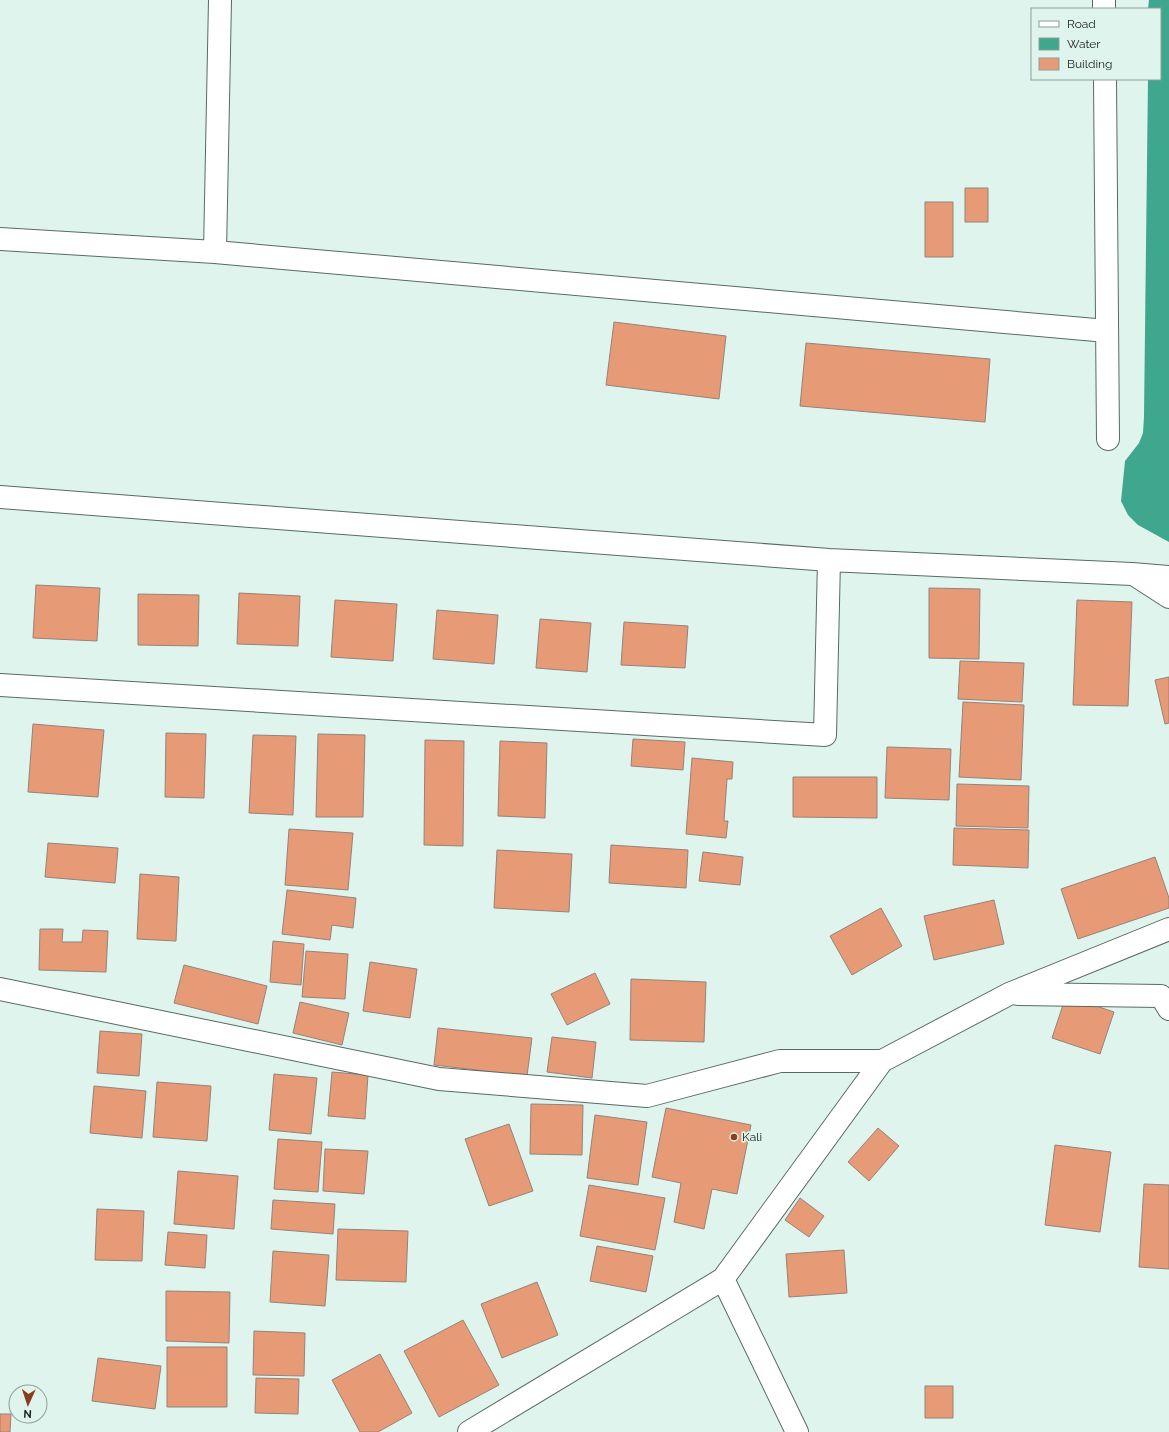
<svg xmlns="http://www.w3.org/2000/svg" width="1169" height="1432" font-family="Raleway,sans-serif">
  <rect width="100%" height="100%" fill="#dff4ed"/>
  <path fill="#3ea78d" d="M1149,0H1169V542L1138,525L1128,515L1121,501L1125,461L1139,443L1143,433L1144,417L1148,79H1160V9H1148Z"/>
  <path fill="#e69a76" stroke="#94837b" d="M965,188H988V222H965Z
    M925,202H953V257H925Z
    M614,322L726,336L719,399L606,385Z
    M806,343L990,359L985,422L800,406Z
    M36,585L100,588L97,641L33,638Z
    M929,588L980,589L979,659L929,658Z
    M239,593L300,596L298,646L237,644Z
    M138,594L199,595L198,646L138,645Z
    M335,600L397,604L393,661L331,657Z
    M1077,600L1132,602L1128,706L1073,705Z
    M437,610L498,615L494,664L433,659Z
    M540,619L591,623L587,672L536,668Z
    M624,622L688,626L685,668L621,665Z
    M960,661L1024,663L1022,702L958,699Z
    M1169,677V723L1165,724L1155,680Z
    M963,702L1024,705L1021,780L959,777Z
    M33,724L104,730L98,797L28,792Z
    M166,733L206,734L204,798L165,797Z
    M318,734L365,735L363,817H316Z
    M253,735L296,736L293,815L249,813Z
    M633,739L685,742L683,770L631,766Z
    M425,740L464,741L463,846L424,845Z
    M500,741L547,743L545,818L498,816Z
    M887,747L951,749L949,800L885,798Z
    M692,758L733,762L732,779H727L724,821H728L726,838L686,834Z
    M793,777H877V818L793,817Z
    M957,784L1029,786L1028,828L956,826Z
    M954,828L1029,830L1028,868L953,865Z
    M289,829L353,833L348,890L285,885Z
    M48,843L118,848L115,883L45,877Z
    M611,845L688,850L686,888L609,883Z
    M497,850L572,854L569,912L494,908Z
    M703,852L743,857L740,885L699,881Z
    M1155,857L1169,898V908L1078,939L1061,889Z
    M140,874L179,877L176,941L137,939Z
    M287,890L356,898L353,928L332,925L330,940L282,934Z
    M994,900L1004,944L934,960L924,916Z
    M881,908L902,946L852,975L830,936Z
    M40,929H63L62,942H82L83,930L108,931L106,972L39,970Z
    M273,941L304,944L301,985L270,982Z
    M306,951L348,954L345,999L302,997Z
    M370,962L417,969L410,1018L363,1011Z
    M184,965L267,986L258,1024L174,1003Z
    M595,973L610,1004L567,1025L551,994Z
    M631,979L706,982L704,1042L630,1040Z
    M1066,996L1114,1012L1100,1054L1052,1038Z
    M300,1002L349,1013L342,1045L293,1033Z
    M438,1028L532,1038L527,1076L434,1065Z
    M100,1031L142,1034L139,1076L97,1073Z
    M552,1037L596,1042L592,1078L547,1072Z
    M332,1072L368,1075L365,1119L328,1116Z
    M274,1074L317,1078L311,1134L269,1130Z
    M157,1082L211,1086L207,1141L153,1137Z
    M94,1086L146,1091L142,1138L90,1133Z
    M531,1104L583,1105L582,1155L530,1154Z
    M666,1108L751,1125L737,1194L712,1189L704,1229L674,1222L681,1183L652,1177Z
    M595,1115L647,1122L638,1185L587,1178Z
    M509,1124L533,1191L489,1206L465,1139Z
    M878,1128L899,1146L869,1181L848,1162Z
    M278,1139L322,1142L318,1192L274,1189Z
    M1055,1145L1111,1152L1100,1232L1045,1225Z
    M325,1149L368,1151L364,1194L323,1191Z
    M178,1171L238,1176L234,1229L174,1224Z
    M1144,1184L1169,1185V1269L1139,1267Z
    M589,1185L665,1198L655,1250L580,1236Z
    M800,1198L824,1216L809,1237L785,1220Z
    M273,1200L335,1204L333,1234L271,1229Z
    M97,1209L144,1211L142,1261L95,1260Z
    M338,1229L408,1231L406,1282L336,1280Z
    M168,1232L207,1235L205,1268L165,1265Z
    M597,1246L653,1256L646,1292L590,1281Z
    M844,1250L847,1293L789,1297L786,1254Z
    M273,1251L329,1255L325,1306L270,1302Z
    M537,1282L558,1335L502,1358L481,1304Z
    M166,1291L230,1292L229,1343L166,1341Z
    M463,1320L499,1385L439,1417L404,1351Z
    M254,1331L305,1333L304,1376L253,1375Z
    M167,1347H227V1407H167Z
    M380,1354L412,1413L378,1432H360L332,1380Z
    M98,1358L161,1366L155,1409L92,1401Z
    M256,1378L299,1379L298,1414L255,1413Z
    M925,1386H953V1418H925Z
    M0,1414H11L10,1432H0Z"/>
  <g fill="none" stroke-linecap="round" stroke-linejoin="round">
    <defs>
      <path id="minor" d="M220,0L215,252L1107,331
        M1104,0V9
        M1105,79L1108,439
        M0,239L215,252
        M0,497L829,560L1132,574L1169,577
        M1135,575L1169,597
        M0,685L825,735L829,560
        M0,989L439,1079L647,1096L780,1061H882
        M1018,994L1161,996L1169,1009
        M723,1279L797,1432
        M469,1432L723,1279L882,1061L1009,994L1169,929"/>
    </defs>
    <use href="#minor" stroke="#586a64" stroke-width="24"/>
    <use href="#minor" stroke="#fff" stroke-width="22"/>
  </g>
  <circle fill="#853f1b" stroke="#dff4ed" stroke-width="1.5" cx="734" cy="1137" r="4"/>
  <g text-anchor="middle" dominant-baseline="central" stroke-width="3.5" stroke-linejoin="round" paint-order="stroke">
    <g font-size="12" fill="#161e1b" stroke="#dff4ed" text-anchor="start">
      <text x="742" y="1137">Kali</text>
    </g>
  </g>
  <rect x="1031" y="8" width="130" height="72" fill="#dff4ed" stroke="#8f9e99"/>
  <rect x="1039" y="21" width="20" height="6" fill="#ffffff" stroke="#8f9e99"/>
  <text x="1067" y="28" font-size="12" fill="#161e1b">Road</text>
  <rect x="1039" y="38" width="20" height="12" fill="#3ea78d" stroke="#8f9e99"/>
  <text x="1067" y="48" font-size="12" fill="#161e1b">Water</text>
  <rect x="1039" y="58" width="20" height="12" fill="#e69a76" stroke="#8f9e99"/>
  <text x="1067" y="68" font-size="12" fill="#161e1b">Building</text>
  <g transform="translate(28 1404) rotate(183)"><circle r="19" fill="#dff4ed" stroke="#8f9e99"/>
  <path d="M0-3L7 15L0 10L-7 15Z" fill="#853f1b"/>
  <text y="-6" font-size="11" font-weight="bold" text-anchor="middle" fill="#161e1b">N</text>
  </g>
</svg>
